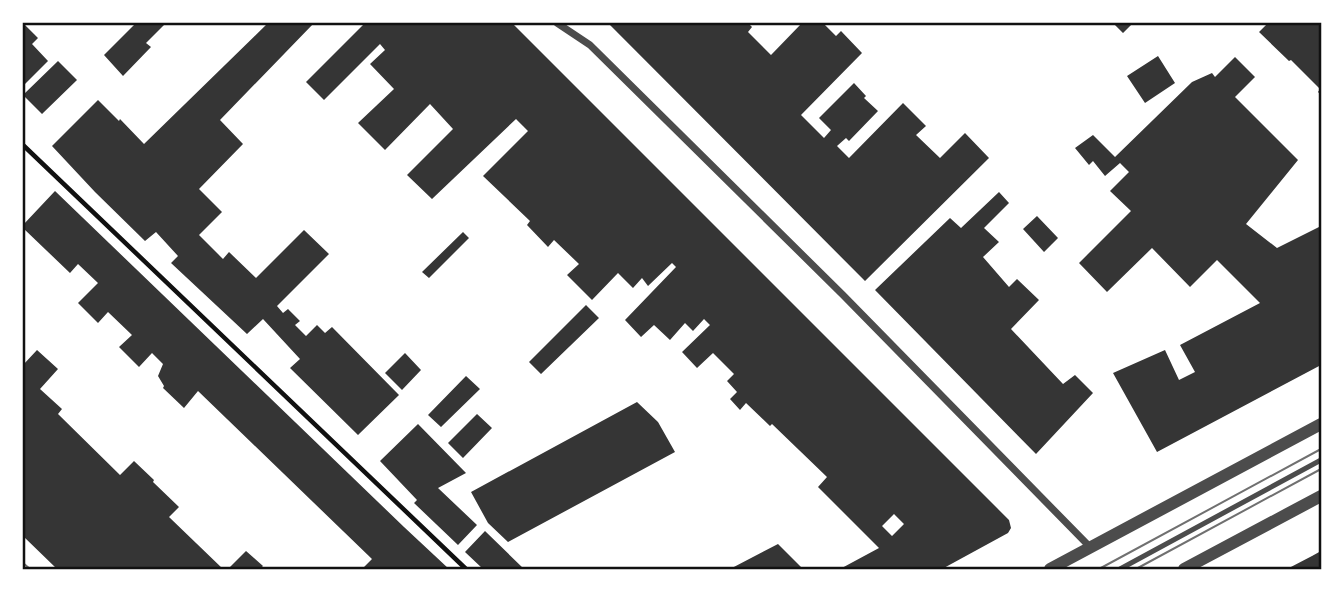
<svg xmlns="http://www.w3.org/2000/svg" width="1344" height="592" font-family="Manrope,sans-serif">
  <rect width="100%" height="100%" fill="#fff"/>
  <path fill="#353535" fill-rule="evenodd" d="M23,23L38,38L32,44L48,61L23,86Z
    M136,23H166L146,43L151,47L123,76L104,55Z
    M268,23H314L220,120L243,144L199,189L222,212L199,235L223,259L229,252L256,278L304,230L329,254L277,306L283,313L288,309L300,321L295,325L306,336L317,325L325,333L332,327L399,395L358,435L290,368L300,359L263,319L247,334L171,263L178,256L156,232L145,241L95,192L52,146L98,100L119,121L120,119L144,144Z
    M365,23H512L1009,520L1011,528L1008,533L942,569H840L879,548L818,487L827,477L772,424L770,426L746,403L740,410L730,399L737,392L727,381L734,374L713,353L697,368L682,352L710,325L704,319L693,331L685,323L670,340L654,325L641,337L625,320L676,267L672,263L648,286L642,278L633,288L618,273L592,300L567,275L579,264L554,240L548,247L527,225L530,221L483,176L528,131L516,119L432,199L407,175L453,129L430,104L385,150L358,123L394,89L370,64L385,50L380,44L324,100L306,82ZM894,514L904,524L892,536L882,526Z
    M608,23H748L752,27L748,32L771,55L802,23H823L836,36L841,31L862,53L801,115L824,138L831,130L819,118L854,83L866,96L864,98L878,111L849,141L846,138L837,146L849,158L903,103L926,126L916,135L940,158L965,133L989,158L865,281Z
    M1113,23H1133L1123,33Z
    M1268,23H1321V95L1318,92L1320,89L1291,60L1289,61L1259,32Z
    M1158,56L1175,83L1145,103L1127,76Z
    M1235,57L1255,77L1235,97L1298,160L1246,224L1277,248L1321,226V365L1157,452L1113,373L1165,350L1179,380L1195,372L1180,345L1260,303L1217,260L1190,287L1152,248L1107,292L1079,263L1131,211L1110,191L1129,172L1120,163L1105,176L1093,161L1089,165L1075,148L1093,135L1115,157L1192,82L1212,73L1215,77Z
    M58,61L77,80L42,114L23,95Z
    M55,191L404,527L449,569H362L372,559L198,391L184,408L163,388L164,386L158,376L163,364L152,353L139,367L119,347L132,335L108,312L98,323L78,303L98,283L78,264L70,273L23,228V225Z
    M999,192L1009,203L984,228L999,242L983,257L1009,287L1017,279L1039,300L1011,329L1063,384L1075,375L1093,393L1036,454L875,290L950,218L961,228Z
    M1037,216L1058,238L1044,252L1023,229Z
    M463,232L469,238L429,278L422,272Z
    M586,305L599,318L541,374L529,362Z
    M37,350L58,369L40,389L62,409L58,414L120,475L134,461L154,480L153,482L179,507L169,517L223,569H57L23,536V365Z
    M405,353L421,370L402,390L385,373Z
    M466,376L480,389L441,427L428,415Z
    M637,402L658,422L675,452L508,542L488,523L471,492Z
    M477,414L492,428L463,458L448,443Z
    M418,424L466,473L438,488L477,525L458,545L414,503L417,500L380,461Z
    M485,531L524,569H483L465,552Z
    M778,544L803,569H730Z
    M246,551L263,566L260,569H228Z
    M1321,551V569H1287L1312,556Z"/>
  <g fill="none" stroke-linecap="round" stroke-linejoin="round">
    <path stroke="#111" stroke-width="4.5" d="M23,145L466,569"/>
    <path stroke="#4c4c4c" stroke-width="5" d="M1120,569L1321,460"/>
    <path stroke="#4c4c4c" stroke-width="7" d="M557,23L590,45L843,295L1090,547"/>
    <path stroke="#4c4c4c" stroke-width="12" d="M1050,569L1321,424
      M1184,569L1321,496"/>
    <path stroke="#707070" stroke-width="2" d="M23,563L30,569
      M1099,569L1321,449
      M1136,569L1321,469"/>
  </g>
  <rect width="1344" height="592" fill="none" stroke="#ffffff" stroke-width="49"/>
  <rect x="24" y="24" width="1296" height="544" fill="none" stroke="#111" stroke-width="2.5"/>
</svg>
